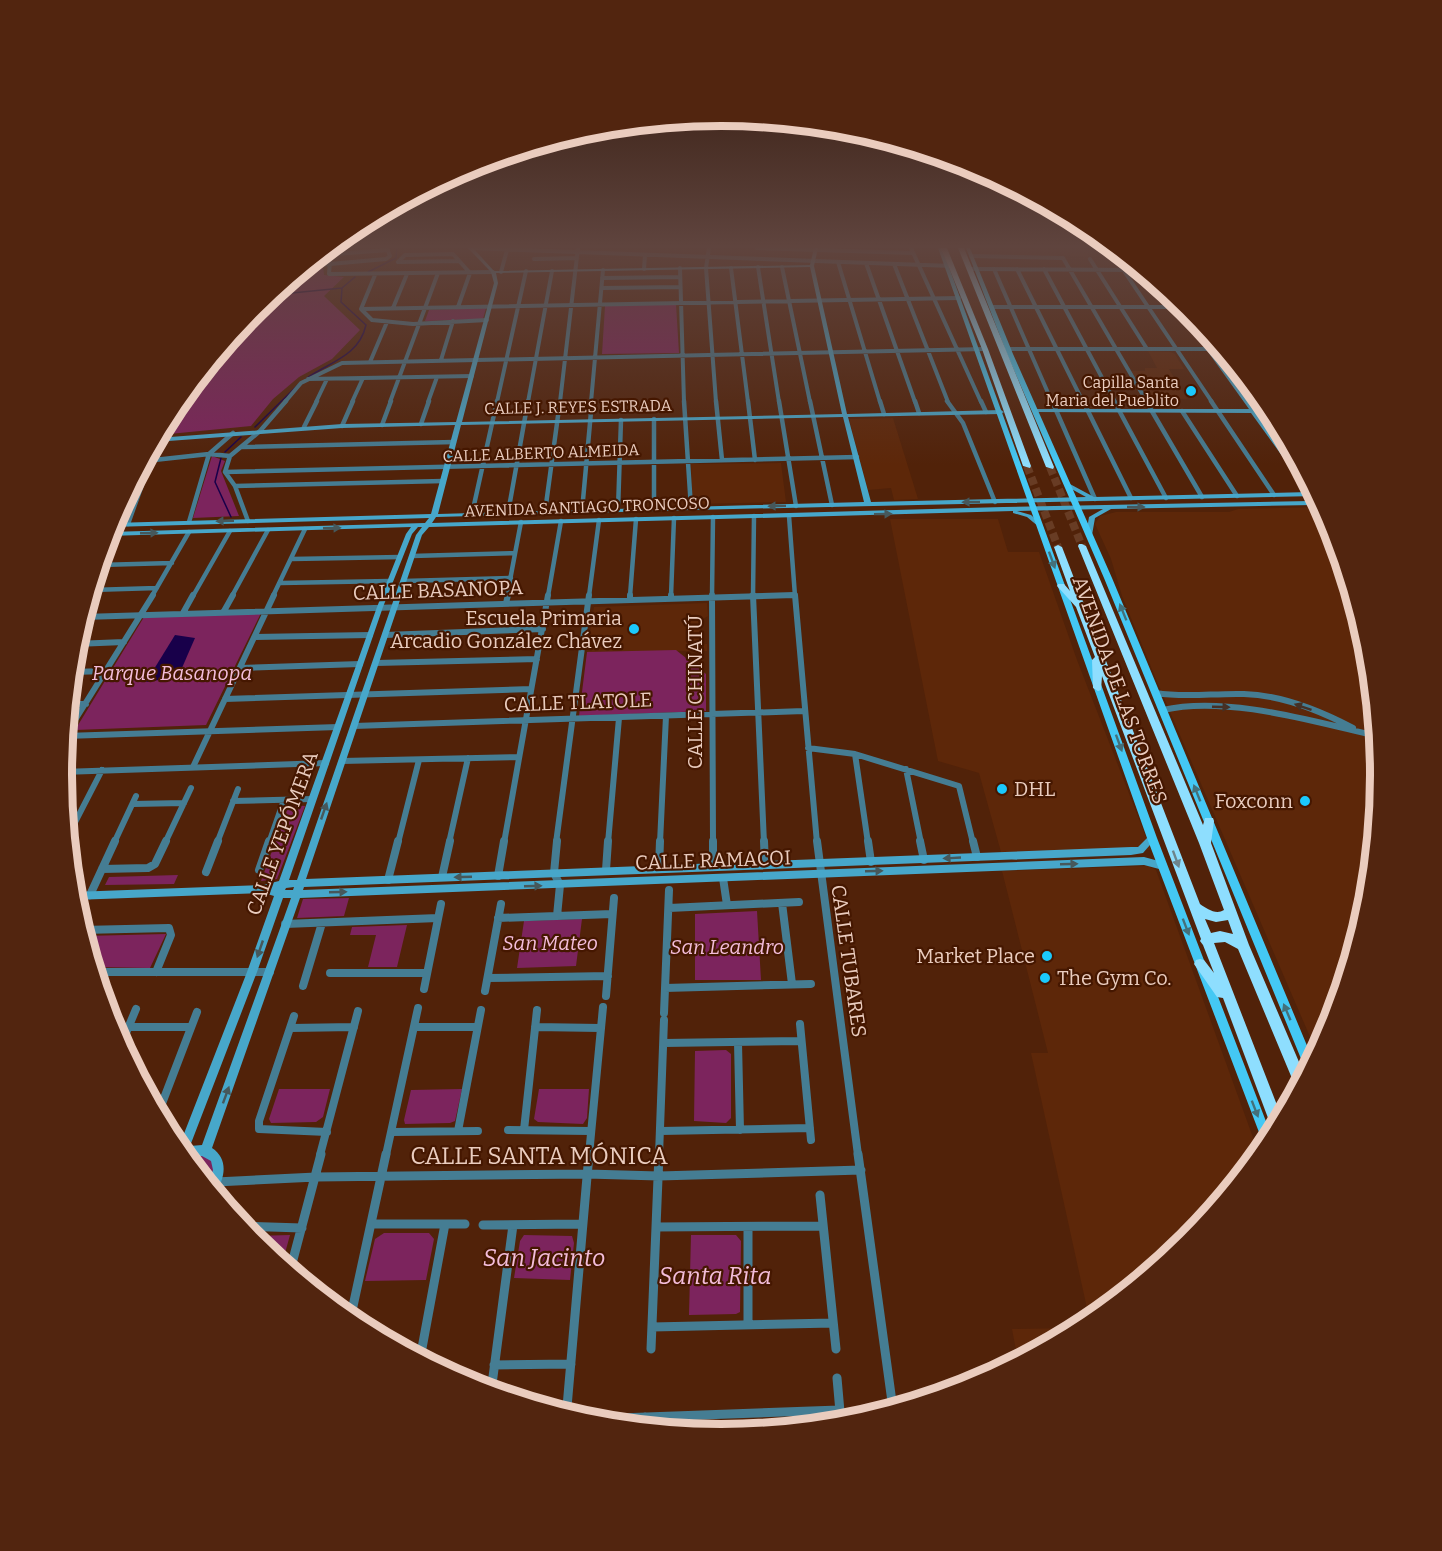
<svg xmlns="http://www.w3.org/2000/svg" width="1442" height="1551" font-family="Bitter,serif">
  <rect width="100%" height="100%" fill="#512209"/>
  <path fill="#5d2709" d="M971,248H1084L1090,258L1057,254L1058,256L974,255Z
    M1148,351L1171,352L1175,354L1184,369H1169L1187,399L1147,398L1131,371H1145V368H1157Z
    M893,418L910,473L918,499L894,500L891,488L868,490L849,419Z
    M781,463L786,502L692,504L691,464Z
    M1322,507L1330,523L1368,647L1380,776L1368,904L1330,1028L1317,1053L1158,684L1122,596L1111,559L1095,524L1100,516L1116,512H1229L1238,509Z
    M890,519H998L1008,552H1039L1077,660L1151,850L1001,852L979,773L938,761Z
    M707,603L708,616L700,621V644H707V651L587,652L594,607Z
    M1148,866L1156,870L1259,1154L1187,1242L1090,1322L1031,1053H1048L1002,871Z
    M1079,1328L1018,1361L1012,1329Z"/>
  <path fill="#7c245d" d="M323,266L324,275L344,277L324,296L360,330L332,359L299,377L273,399L251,426L159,435L173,409L255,309L306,267Z
    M676,304L679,353L602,354L605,306Z
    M486,308L483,319L425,321L429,310Z
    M212,456L225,461L221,471L239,516L193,518Z
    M261,613L206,725L75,730L144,617Z
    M676,650L706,674V711L579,716L587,652Z
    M289,805L305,806L277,879L261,881Z
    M178,875L174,884L105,885L109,877Z
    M349,898L344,916L297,918L303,899Z
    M757,911L761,980H695V914Z
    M582,919L576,966L517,968L524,921Z
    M407,925L397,967H368L376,935H350L352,927Z
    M166,934L150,968L93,967L84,936Z
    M726,1050L731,1054V1118L726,1123L694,1121L695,1051Z
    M279,1089H330L323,1117L316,1122L271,1123L269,1119Z
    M462,1089L455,1121L450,1123L405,1124L404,1120L411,1090Z
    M539,1089H589L587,1118L583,1124L538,1122L534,1119Z
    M201,1154L212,1160L214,1173L208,1185L186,1158Z
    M384,1233H429L434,1239L426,1280L365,1281L375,1239Z
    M290,1235L282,1264L250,1236Z
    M524,1235L572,1236L574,1243L570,1280L514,1278L520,1241Z
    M691,1235H736L741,1241L740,1312L736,1314L689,1315Z"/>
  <path fill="#18004a" d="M175,635L195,638L178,677L146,682Z"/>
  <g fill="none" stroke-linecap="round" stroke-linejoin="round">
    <path stroke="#18004a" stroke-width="1.5" d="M368,272L396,258L397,248
      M272,295L342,288
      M307,378C330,362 359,356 366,325L341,302L342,288L355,277
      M255,427L298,385
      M225,452L241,437
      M221,458L215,482L231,517"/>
    <path stroke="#683c24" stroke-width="8" stroke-dasharray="8 4" stroke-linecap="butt" d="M1027,466L1058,547
      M1050,467L1082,546"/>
    <path stroke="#457d93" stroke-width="4" d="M331,248L329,274L493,272
      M470,248L952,266
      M709,248L706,268L716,402
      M757,248L913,253
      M911,248L981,402
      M321,255L388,250
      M405,255L453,254L470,273L458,307
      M405,255L398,262L459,261
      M971,256L1063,258L1147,402
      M534,259L576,258
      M1090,259L1147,349
      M838,262L880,402
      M1118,262L1212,402
      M866,263L915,402
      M894,264L948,402
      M307,266L386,259L390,256L387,248
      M758,267L779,402
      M782,267L810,402
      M680,268L684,402
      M731,268L748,402
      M644,269L645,255
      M972,269L1139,270
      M994,269L1052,402
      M1017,269L1083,402
      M1044,269L1115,402
      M501,272L507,250
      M375,275L361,309L372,320L413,324L487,320
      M602,278L680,277
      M602,288L680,287
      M992,307H1185
      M393,308L407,274
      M361,309L959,298
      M1005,349H1220
      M441,360L453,321
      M370,362L387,322
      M308,379L472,376
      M285,402L301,383L342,363L985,349
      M316,402L327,379
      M352,402L363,378
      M390,402L438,273
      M428,402L437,377
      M497,402L526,271
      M528,402L552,271
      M560,402L578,248
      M591,402L603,270"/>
    <path stroke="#457d93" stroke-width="4.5" d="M684,401L691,508
      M716,401L722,460
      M748,401L755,460
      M779,401L796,506
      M810,401L832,505
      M880,401L884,414
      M915,401L919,413
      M947,401L963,423L995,502
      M981,401L986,412
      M1052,401L1095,499
      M1083,401L1131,498
      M1114,401L1166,498
      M1146,401L1202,497
      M1211,401L1274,495
      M1182,411L1237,496
      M1254,411H1270
      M654,419V509
      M421,424L429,401
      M382,425L391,401
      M342,426L353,401
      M304,427L317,401
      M241,447L454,442
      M145,461L209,454L230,456
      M225,472L857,457
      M235,486L443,481
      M618,510L621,420
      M582,511L592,401
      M545,512L560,401
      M508,513L528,401
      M472,514L497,401
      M789,516L795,596
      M248,521L235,486L225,472L230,456L260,431L286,401
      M189,522L209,454L233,433
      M128,524L158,440
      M412,556L515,553
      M292,559L400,557
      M99,565L172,563
      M404,581L511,578
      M281,583L390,581
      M91,590L157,588
      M152,596L189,532
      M193,596L230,531
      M232,596L268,530
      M273,596L305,529
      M507,596L521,522
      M548,596L561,521
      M589,596L599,520
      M630,596L636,519
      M671,596L674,518
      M712,596L713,517
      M750,596L794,595
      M753,596L754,516"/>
    <path stroke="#457d93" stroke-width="6" d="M712,595L713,843
      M753,595L764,843
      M795,595L817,843
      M671,598V595
      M630,599V595
      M506,603L508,595
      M224,611L233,595
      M183,613L193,595
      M83,617L794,595
      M385,635L543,629
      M255,637L370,635
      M75,644L124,642
      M376,663L537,659
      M240,668L360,664
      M72,672L106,671
      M1156,693C1185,698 1214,693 1244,694C1282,695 1319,710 1353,728
      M225,699L531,689
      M69,704H86
      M1163,710C1226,695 1315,722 1377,736
      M354,726L804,711
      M65,736L338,727
      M65,736L153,595
      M808,748L855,754L959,786L973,843
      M855,754L868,843
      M342,761L519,757
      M193,767L274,595
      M906,769L921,843
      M62,772L326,763
      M233,801L312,799
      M133,804L184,803
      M68,836L102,770
      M114,843L136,796
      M165,843L191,788
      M217,843L238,789
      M269,843L284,800
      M398,843L419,760
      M449,843L468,758
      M504,843L548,595
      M556,843L589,595
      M608,843L619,718
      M660,843L666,716"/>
    <path stroke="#457d93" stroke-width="8" d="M557,841L554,873L560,885L557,916
      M713,841V867
      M764,841L765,865
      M817,841L858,1155
      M868,841L871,862
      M920,841L924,860
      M973,841L977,857
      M659,868L660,841
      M102,869L148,868L155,864L166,841
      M259,870L269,841
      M606,870L608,841
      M206,872L218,841
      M498,876L504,841
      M442,877L450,841
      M723,878L727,905
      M388,880L398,841
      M90,895L115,841
      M782,903L792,984
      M669,908L799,902
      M498,918L612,914
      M285,924L438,918
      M82,930L169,928L171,935L156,972
      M95,972H270
      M330,973H427
      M488,978L608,976
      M303,986L322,923
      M665,988L811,984
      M424,989L441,904
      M485,991L501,904
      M606,996L614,898
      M664,1013L669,890
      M294,1016L259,1121V1129L327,1132
      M800,1024L811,1140
      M129,1027H191
      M414,1027H477
      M535,1027L600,1028
      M291,1028L354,1027
      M664,1043L801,1041
      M738,1043L740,1130
      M121,1045L136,1009
      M158,1114L197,1012
      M508,1130L590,1131
      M524,1130L537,1010
      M458,1131L481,1010
      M661,1131L810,1128
      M392,1132L478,1131
      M320,1155L358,1011
      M386,1155L418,1008
      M589,1155L603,1007
      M659,1155L664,1020"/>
    <path stroke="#457d93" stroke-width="9" d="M858,1154L893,1409
      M216,1182L316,1177L587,1174L659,1176L861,1170
      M820,1195L836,1349
      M372,1224H465
      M483,1225L582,1224
      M242,1226L302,1228
      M656,1227L821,1226
      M748,1227V1323
      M290,1271L321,1154
      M350,1320L386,1154
      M652,1327L833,1323
      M651,1349L659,1154
      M420,1359L445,1224
      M494,1365L571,1364
      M837,1378L841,1423
      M491,1392L513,1225
      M567,1407L589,1154
      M645,1417V1427
      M619,1418L839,1410"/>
    <path fill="#47a7ca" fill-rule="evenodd" d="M468,248H473L494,271L810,265L814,248H818L814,266L847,414L1001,410L1004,412L1001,414L848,417L871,502L1086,497L1066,486L1065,485L1068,483L1094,497L1310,492L1306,489L1251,413L1033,412L1032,411L1035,409H1249L1167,295L1168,293L1175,299L1311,487L1316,496L691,510L436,517L432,523L1003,507L1310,501L1313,499L1319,501L1320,505H1319L1324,511L1331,527L1329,526L1313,505L1111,509L1095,518L1092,535L1089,537L1086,535L1089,517L1103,509L1017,511L1031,515L1042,525L1039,527L1027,517L1013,513V511L429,527L422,535L306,879L1131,847H1138L1149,836H1155L1156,838L1143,853L1131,855L304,887L303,890L1144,857L1166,863L1167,866L1166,869L1163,870L1144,865L300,898L212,1148C229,1159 225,1179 215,1193L208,1185L213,1170L211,1161L202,1156L186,1158L178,1149L247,972L274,896L264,893L74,900L73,892L263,885L279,881L377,607L406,534L411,527L108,536L109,532L425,523L429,518L111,527L112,523L431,514L455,425L342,428L155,442L157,438L342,424L456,422L494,283L491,272ZM810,267L842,414L462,422L498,283L496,273ZM843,417L864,502L438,514L461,425ZM418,527H422L416,535L297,880H289L383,607L412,534ZM294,887L293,890H285L286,888ZM283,898H291L202,1145L190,1146L257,972Z"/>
    <path fill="#44c8f4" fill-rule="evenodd" d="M938,248H942L1157,838L1272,1137L1265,1148L1147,838Z
      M966,248H970L1013,354L1112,578L1313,1060L1308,1070L1304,1066L1104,578L1007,354Z"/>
    <path fill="#8edefe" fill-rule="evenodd" d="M941,248H947L988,349L1031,466L1030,468L1023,466L982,349Z
      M958,248H964L1054,467L1053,469L1046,467Z
      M1079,544H1082L1086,546L1203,825L1205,818H1213L1214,821L1211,843L1249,945L1305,1076L1298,1088H1296L1238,949L1225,942L1214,943L1282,1118L1275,1132L1271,1126L1223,998L1217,997L1194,964L1196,960L1200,959L1204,960L1214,973L1203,945L1200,941L1201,939L1102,676L1101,690L1098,691L1093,688L1092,660L1095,657L1076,607L1057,586L1058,584H1064L1070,591L1054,547L1058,545L1062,547L1200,904C1207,909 1216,915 1224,910L1199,843L1078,546ZM1205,919L1216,922L1228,920L1233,934L1220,931L1211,933Z"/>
  </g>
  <defs><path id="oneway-solid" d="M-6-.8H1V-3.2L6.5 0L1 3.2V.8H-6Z" transform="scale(1.5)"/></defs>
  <g fill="#46585b">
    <use href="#oneway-solid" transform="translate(971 502) rotate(179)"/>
    <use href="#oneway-solid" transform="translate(777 506) rotate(179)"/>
    <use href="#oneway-solid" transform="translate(1136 507)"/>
    <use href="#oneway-solid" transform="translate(883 514) rotate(-1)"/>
    <use href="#oneway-solid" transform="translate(225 521) rotate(178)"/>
    <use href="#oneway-solid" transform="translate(332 528) rotate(-2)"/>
    <use href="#oneway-solid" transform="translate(149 533) rotate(-2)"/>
    <use href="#oneway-solid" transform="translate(324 811) rotate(-71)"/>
    <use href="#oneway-solid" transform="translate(952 858) rotate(177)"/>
    <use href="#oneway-solid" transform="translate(1069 864) rotate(-2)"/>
    <use href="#oneway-solid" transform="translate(874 871) rotate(-2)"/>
    <use href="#oneway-solid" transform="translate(463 877) rotate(178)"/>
    <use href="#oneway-solid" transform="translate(533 886) rotate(-2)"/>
    <use href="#oneway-solid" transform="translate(338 892) rotate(-2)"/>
    <use href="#oneway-solid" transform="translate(260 949) rotate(109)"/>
    <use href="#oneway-solid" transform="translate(226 1095) rotate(-70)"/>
  </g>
  <g fill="#44707a">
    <use href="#oneway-solid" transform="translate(1052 560) rotate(70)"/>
    <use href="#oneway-solid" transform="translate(1123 612) rotate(-112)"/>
    <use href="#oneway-solid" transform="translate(1119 743) rotate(70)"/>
    <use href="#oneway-solid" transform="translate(1197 793) rotate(-112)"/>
    <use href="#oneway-solid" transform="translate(1186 927) rotate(69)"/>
    <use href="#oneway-solid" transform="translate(1287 1012) rotate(-113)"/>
    <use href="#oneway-solid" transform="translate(1255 1109) rotate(69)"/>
  </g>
  <g fill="#453025">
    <use href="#oneway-solid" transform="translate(1221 707) rotate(2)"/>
    <use href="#oneway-solid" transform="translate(1303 707) rotate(-161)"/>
  </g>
  <use fill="#6d848c" href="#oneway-solid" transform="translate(1176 859) rotate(70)"/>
  <linearGradient id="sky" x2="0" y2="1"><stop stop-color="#2d1305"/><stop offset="0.53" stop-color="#5f443e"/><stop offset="1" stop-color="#5f443e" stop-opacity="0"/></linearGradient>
  <rect width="1442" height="465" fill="url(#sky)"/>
  <g fill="#1bc9fc" stroke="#451700" stroke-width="2">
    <circle cx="1191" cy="391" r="6"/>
    <circle cx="634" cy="629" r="6"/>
    <circle cx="1002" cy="789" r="6"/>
    <circle cx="1305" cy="801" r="6"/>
    <circle cx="1047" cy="956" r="6"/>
    <circle cx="1045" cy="978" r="6"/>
  </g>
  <g text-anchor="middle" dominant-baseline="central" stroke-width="4.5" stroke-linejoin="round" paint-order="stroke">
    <g font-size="16" fill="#eaccbe" stroke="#451700" text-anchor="end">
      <text x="1179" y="382">Capilla Santa<tspan x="1179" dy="18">Maria del Pueblito</tspan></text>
    </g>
    <g font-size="16" fill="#eaccbe" stroke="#451700">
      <text transform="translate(578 407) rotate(-1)">CALLE J. REYES ESTRADA</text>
      <text transform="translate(541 453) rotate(-2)">CALLE ALBERTO ALMEIDA</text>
      <text transform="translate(587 507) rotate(-2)">AVENIDA SANTIAGO TRONCOSO</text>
    </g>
    <g font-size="20" fill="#eaccbe" stroke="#451700">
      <text transform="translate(438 590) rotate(-2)">CALLE BASANOPA</text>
      <text transform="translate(1120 690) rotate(70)">AVENIDA DE LAS TORRES</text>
      <text transform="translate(695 692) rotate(-90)">CALLE CHINATÚ</text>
      <text transform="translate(578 702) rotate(-2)">CALLE TLATOLE</text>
      <text transform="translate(282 833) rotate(-70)">CALLE YEPÓMERA</text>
      <text transform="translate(713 860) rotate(-2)">CALLE RAMACOI</text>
      <text transform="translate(849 961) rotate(82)">CALLE TUBARES</text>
    </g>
    <g font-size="20" fill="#eaccbe" stroke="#451700" text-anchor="end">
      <text x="622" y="618">Escuela Primaria<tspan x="622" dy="23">Arcadio González Chávez</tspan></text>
      <text x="1014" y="789" text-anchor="start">DHL</text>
      <text x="1293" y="801">Foxconn</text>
      <text x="1035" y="956">Market Place</text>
      <text x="1057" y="978" text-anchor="start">The Gym Co.</text>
    </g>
    <g font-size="20" font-style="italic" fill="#f3bdda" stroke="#451700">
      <text x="172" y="673">Parque Basanopa</text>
      <text x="550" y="943">San Mateo</text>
      <text x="727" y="947">San Leandro</text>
    </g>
    <g font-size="24" fill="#eaccbe" stroke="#451700">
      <text x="539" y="1156">CALLE SANTA MÓNICA</text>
    </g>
    <g font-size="24" font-style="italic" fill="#f3bdda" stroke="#451700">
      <text x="544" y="1258">San Jacinto</text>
      <text x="715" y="1276">Santa Rita</text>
    </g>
  </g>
  <path d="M0 0H1442V1551H0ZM72 775a649 649 0 1 1 1298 0a649 649 0 1 1-1298 0Z" fill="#52250f" fill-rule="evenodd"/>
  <path fill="none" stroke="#eaccbe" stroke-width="8" d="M72 775a649 649 0 1 1 1298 0a649 649 0 1 1-1298 0Z"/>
</svg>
